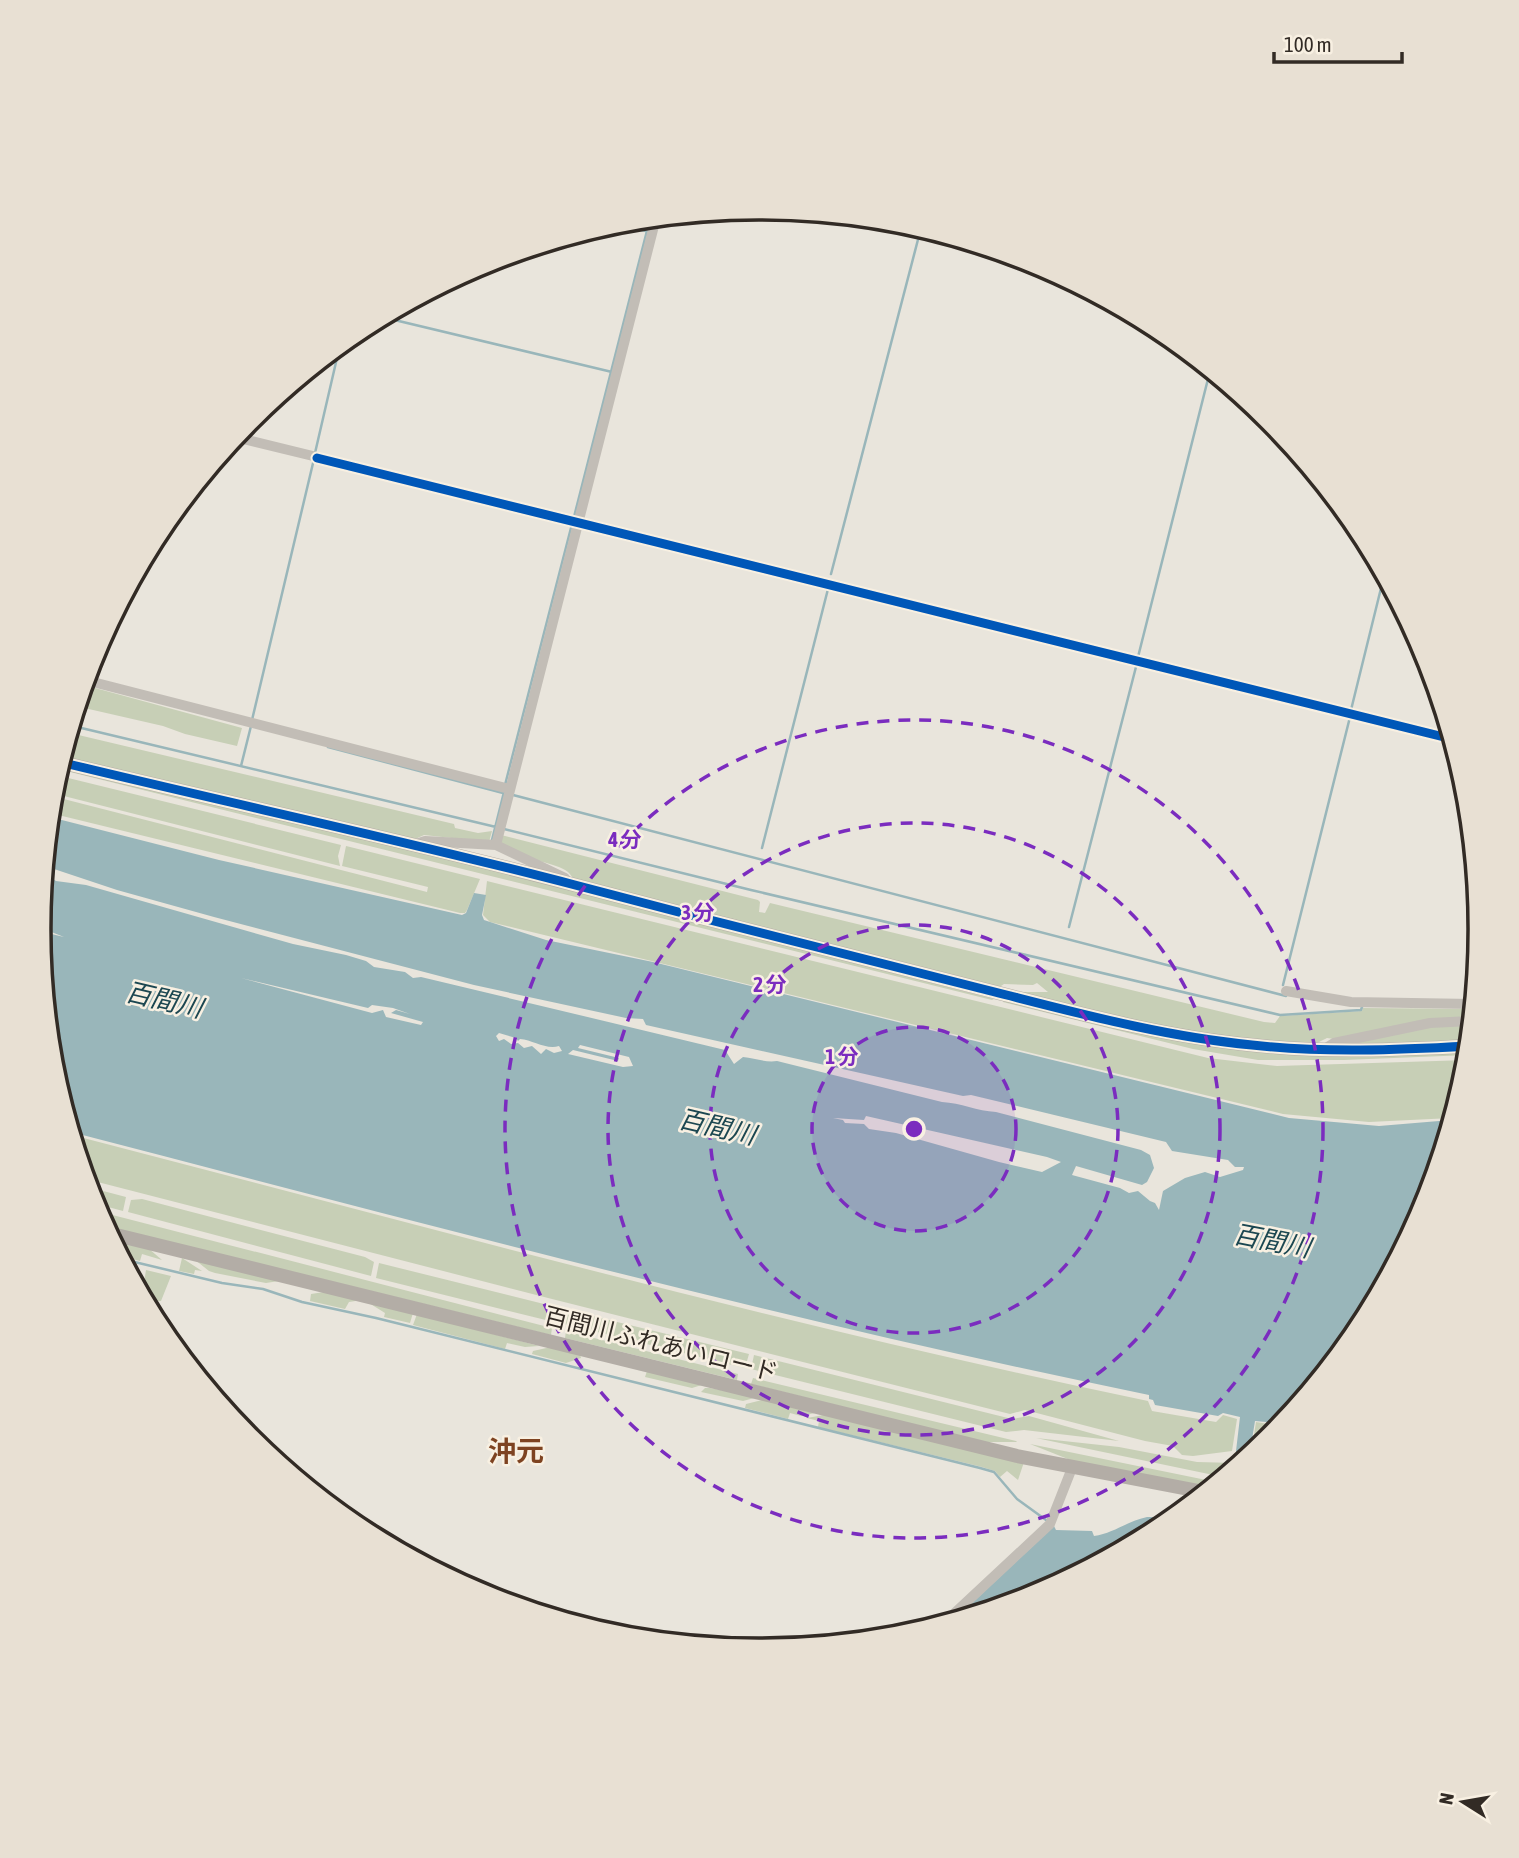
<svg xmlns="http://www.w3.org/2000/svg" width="1519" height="1858" font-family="'Asap Condensed','Noto Sans JP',sans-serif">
  <rect width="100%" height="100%" fill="#e9e5dc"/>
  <path fill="#c7cfb6" d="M84,685L242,728L237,746L185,734L163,726L80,707L79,710L76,709Z
    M70,733L454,824L455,828L478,833L492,831L489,842L424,835L411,841L62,758Z
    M59,766L412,849L994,999L992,1000L58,769Z
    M56,775L341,845L338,856L340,866L52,793Z
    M52,796L427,892L428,887L342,866L346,846L480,879L467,910L465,913H460L50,813Z
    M501,835L758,900L760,902L759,912L765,913L770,903L1264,1022L1275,1023L1280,1016L1362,1011L1363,1008L1471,1009L1465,1019L1334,1039L1327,1038L1313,1045L1196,1034L1009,992H1048L1037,983L1033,985L1004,984L998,988L575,882C573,878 571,875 568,872C554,861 510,859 500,841Z
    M487,881L1208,1058L1277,1066L1468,1060L1452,1118L1369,1122L1283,1114L490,922L483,915Z
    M1004,1000L1233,1048L1468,1051V1055L1344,1060H1258L1193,1049L1003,1002Z
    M1471,1024L1469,1041L1342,1046L1432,1026Z
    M72,1135C430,1228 787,1326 1148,1401L1152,1411L1216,1422L1223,1415L1237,1419L1232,1451L1193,1456L1182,1455L1173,1446L1145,1441L1025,1410L1010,1414L552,1299L86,1179Z
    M88,1187L126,1197L123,1211L93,1203Z
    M142,1199L365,1257L374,1262L371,1276L128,1212L131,1200Z
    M97,1211L552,1328L551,1335L105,1226Z
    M112,1239L148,1248L162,1260L142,1254L140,1261L121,1256Z
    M182,1258L202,1271L195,1270L194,1274L179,1271Z
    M194,1259L279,1281L266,1283L215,1273L209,1271Z
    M379,1263L560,1308L558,1323L376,1278Z
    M146,1270L171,1276L161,1301L145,1302L142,1295Z
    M324,1292L362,1300L349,1302L345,1309L310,1301L311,1294Z
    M369,1303L413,1313L410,1323L384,1317L385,1313Z
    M567,1311L576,1312L749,1354L745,1368L564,1324Z
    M417,1314L539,1346L525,1347L507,1343L505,1349L413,1325Z
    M566,1331L738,1374L737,1380L565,1338Z
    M551,1347L580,1354L581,1358L566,1363L532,1354L533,1351Z
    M754,1355L1012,1419L1029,1416L1119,1441L1024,1430L1006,1432L751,1369Z
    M647,1371L705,1384L692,1388L645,1377Z
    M753,1378L1016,1441L1017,1442H985L751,1384Z
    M705,1388H710L758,1397L743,1401L701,1392Z
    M766,1399L815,1413L801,1416L790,1413L788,1419L745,1408L746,1404Z
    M829,1414L1024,1462L1018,1480L1007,1471L1000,1477L995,1471L982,1467L818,1427L819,1421L807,1418Z
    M1256,1422L1268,1424L1269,1426L1267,1440L1251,1454Z
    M1036,1438L1119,1447L1197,1462L1236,1463V1466L1233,1468H1225L1224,1472H1228L1223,1477Z
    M1030,1444L1216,1482L1210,1488L1083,1465Z"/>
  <path fill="#99b6ba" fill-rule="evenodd" d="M50,817L219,860L462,915L466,913L474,893L486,895L482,915L484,920L546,940L653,962L1289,1118L1379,1126L1451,1120L1425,1205L1359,1330L1274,1433L1276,1423L1255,1421L1250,1452L1238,1465L1236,1451L1240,1417L1223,1413L1218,1416L1155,1405L1153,1400L1149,1399V1395C787,1321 429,1225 71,1132L52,1069L39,931L64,937L39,927L44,873L56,881L86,885L293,944L346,955L366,961L374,967L405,972L413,978L421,977L725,1050L734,1064L743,1057C755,1058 766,1063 777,1061L942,1102C961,1103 977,1111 996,1112L1141,1150L1150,1155L1154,1168L1147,1182L1142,1185L1076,1166L1072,1175L1120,1188L1129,1193L1138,1191L1150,1201L1155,1203L1159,1210L1163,1191L1185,1178L1205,1172L1220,1177L1243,1170L1244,1167H1235L1228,1160L1172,1151L1166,1142L971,1095L963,1096L646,1025L643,1019L626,1018L474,985L214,917L117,890L45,866ZM241,978L368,1008L372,1005L393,1008L410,1014L396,1010L391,1013L423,1022L421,1025L386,1017L383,1010L372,1013ZM499,1033L516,1038L518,1041L520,1039C533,1040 546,1050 559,1046L562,1051L554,1053L546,1049L541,1054L532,1046L524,1048L518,1043L511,1044L504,1039L499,1041L496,1036ZM580,1045L629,1057L633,1066L623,1067L568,1054L573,1050L618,1061L619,1058L578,1048ZM866,1116L1047,1157L1061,1162L1042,1172L999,1162L896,1133L869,1129L864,1124L845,1123L843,1120L833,1118L864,1120Z
    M1147,1517H1174L1160,1529L1035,1595L954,1620L1054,1526L1056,1530L1092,1531L1094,1536C1114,1533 1128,1521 1147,1517Z"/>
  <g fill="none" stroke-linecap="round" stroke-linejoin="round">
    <path stroke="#99b6ba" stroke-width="2.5" d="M612,224L646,231
      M382,317L612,372
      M315,453L340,345
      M574,517L650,219
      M831,574L921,228
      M1138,657L1210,371
      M1351,710L1384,576
      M252,720L314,459
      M73,726L496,827
      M328,747L503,793
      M241,766L251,726
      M505,785L572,524
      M513,795L1286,996
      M504,829L751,890L1280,1015L1361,1010L1362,1007
      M492,840L504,792
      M762,848L828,589
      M1069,927L1137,663
      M1283,985L1350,717
      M122,1259L222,1283L263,1289L302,1302L376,1318L980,1468L994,1472L1017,1499L1046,1520"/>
    <path stroke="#c2bdb6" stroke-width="10" d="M235,437L317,457
      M317,458L1452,739
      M85,680L509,789
      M416,844L425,841L496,845L565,878
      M496,845L656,218
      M1286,991L1351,1002L1473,1004
      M1326,1048L1334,1043L1430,1023L1471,1021
      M944,1623L1050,1524L1072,1468"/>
    <path stroke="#b3ada6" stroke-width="14" d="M60,762C232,804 404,840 575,885C708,920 841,954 975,987C1067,1010 1158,1036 1252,1045C1324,1053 1397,1050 1469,1046
      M108,1233L1017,1456L1204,1492"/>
    <defs>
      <path id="cycleway" d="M317,458L1452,739
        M60,762C232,804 404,840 575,885C708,920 841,954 975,987C1067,1010 1158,1036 1252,1045C1324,1053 1397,1050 1469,1046"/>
    </defs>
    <use href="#cycleway" stroke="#f8f0e2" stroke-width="13"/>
    <use href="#cycleway" stroke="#0057b8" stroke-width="9"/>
  </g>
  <circle cx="914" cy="1129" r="102" fill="#7b2cbf" fill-opacity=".12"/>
  <g fill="none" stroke="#7b2cbf" stroke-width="3.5" stroke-dasharray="12 9">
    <circle cx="914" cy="1129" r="102"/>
    <circle cx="914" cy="1129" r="204"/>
    <circle cx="914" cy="1129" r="306"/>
    <circle cx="914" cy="1129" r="409"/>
  </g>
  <g text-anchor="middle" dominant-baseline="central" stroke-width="5" stroke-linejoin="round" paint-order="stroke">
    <g font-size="24" fill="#322b25" stroke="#f8f0e2">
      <text transform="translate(661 1344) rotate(14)">百間川ふれあいロード</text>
    </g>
    <g font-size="26" font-style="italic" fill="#1c4751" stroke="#f8f0e2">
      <text transform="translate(164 1000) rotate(13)">百間川</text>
      <text transform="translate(717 1127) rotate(13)">百間川</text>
      <text transform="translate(1272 1241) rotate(11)">百間川</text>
    </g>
    <g font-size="28" font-weight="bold" fill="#7e4321" stroke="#f8f0e2">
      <text x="516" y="1451">沖元</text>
    </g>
  </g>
  <path d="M0 0H1519V1858H0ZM759 220H760A708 708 0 0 1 1468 928V930A708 708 0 0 1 760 1638H759A708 708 0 0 1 51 930V928A708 708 0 0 1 759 220Z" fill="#e8e0d3" fill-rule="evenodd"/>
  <path fill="none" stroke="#322b25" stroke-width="3.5" d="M759 220H760A708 708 0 0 1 1468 928V930A708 708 0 0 1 760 1638H759A708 708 0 0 1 51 930V928A708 708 0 0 1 759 220Z"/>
  <circle cx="914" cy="1129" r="10" fill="#7b2cbf" stroke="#f8f0e2" stroke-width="3.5"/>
  <g font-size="21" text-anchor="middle" font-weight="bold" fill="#7b2cbf" stroke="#f8f0e2" stroke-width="5" stroke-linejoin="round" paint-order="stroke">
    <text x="625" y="847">4 分</text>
    <text x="698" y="920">3 分</text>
    <text x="770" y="992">2 分</text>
    <text x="842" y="1064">1 分</text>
  </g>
  <g transform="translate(1463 1802) rotate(281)" stroke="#f8f0e2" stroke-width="5" paint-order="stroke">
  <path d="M0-5L12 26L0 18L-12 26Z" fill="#322b25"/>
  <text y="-10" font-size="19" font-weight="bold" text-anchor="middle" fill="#322b25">N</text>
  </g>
  <path d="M1274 52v10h128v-10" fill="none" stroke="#322b25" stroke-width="3.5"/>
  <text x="1284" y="52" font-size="21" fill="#322b25" stroke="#f8f0e2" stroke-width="5" paint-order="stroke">100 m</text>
</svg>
